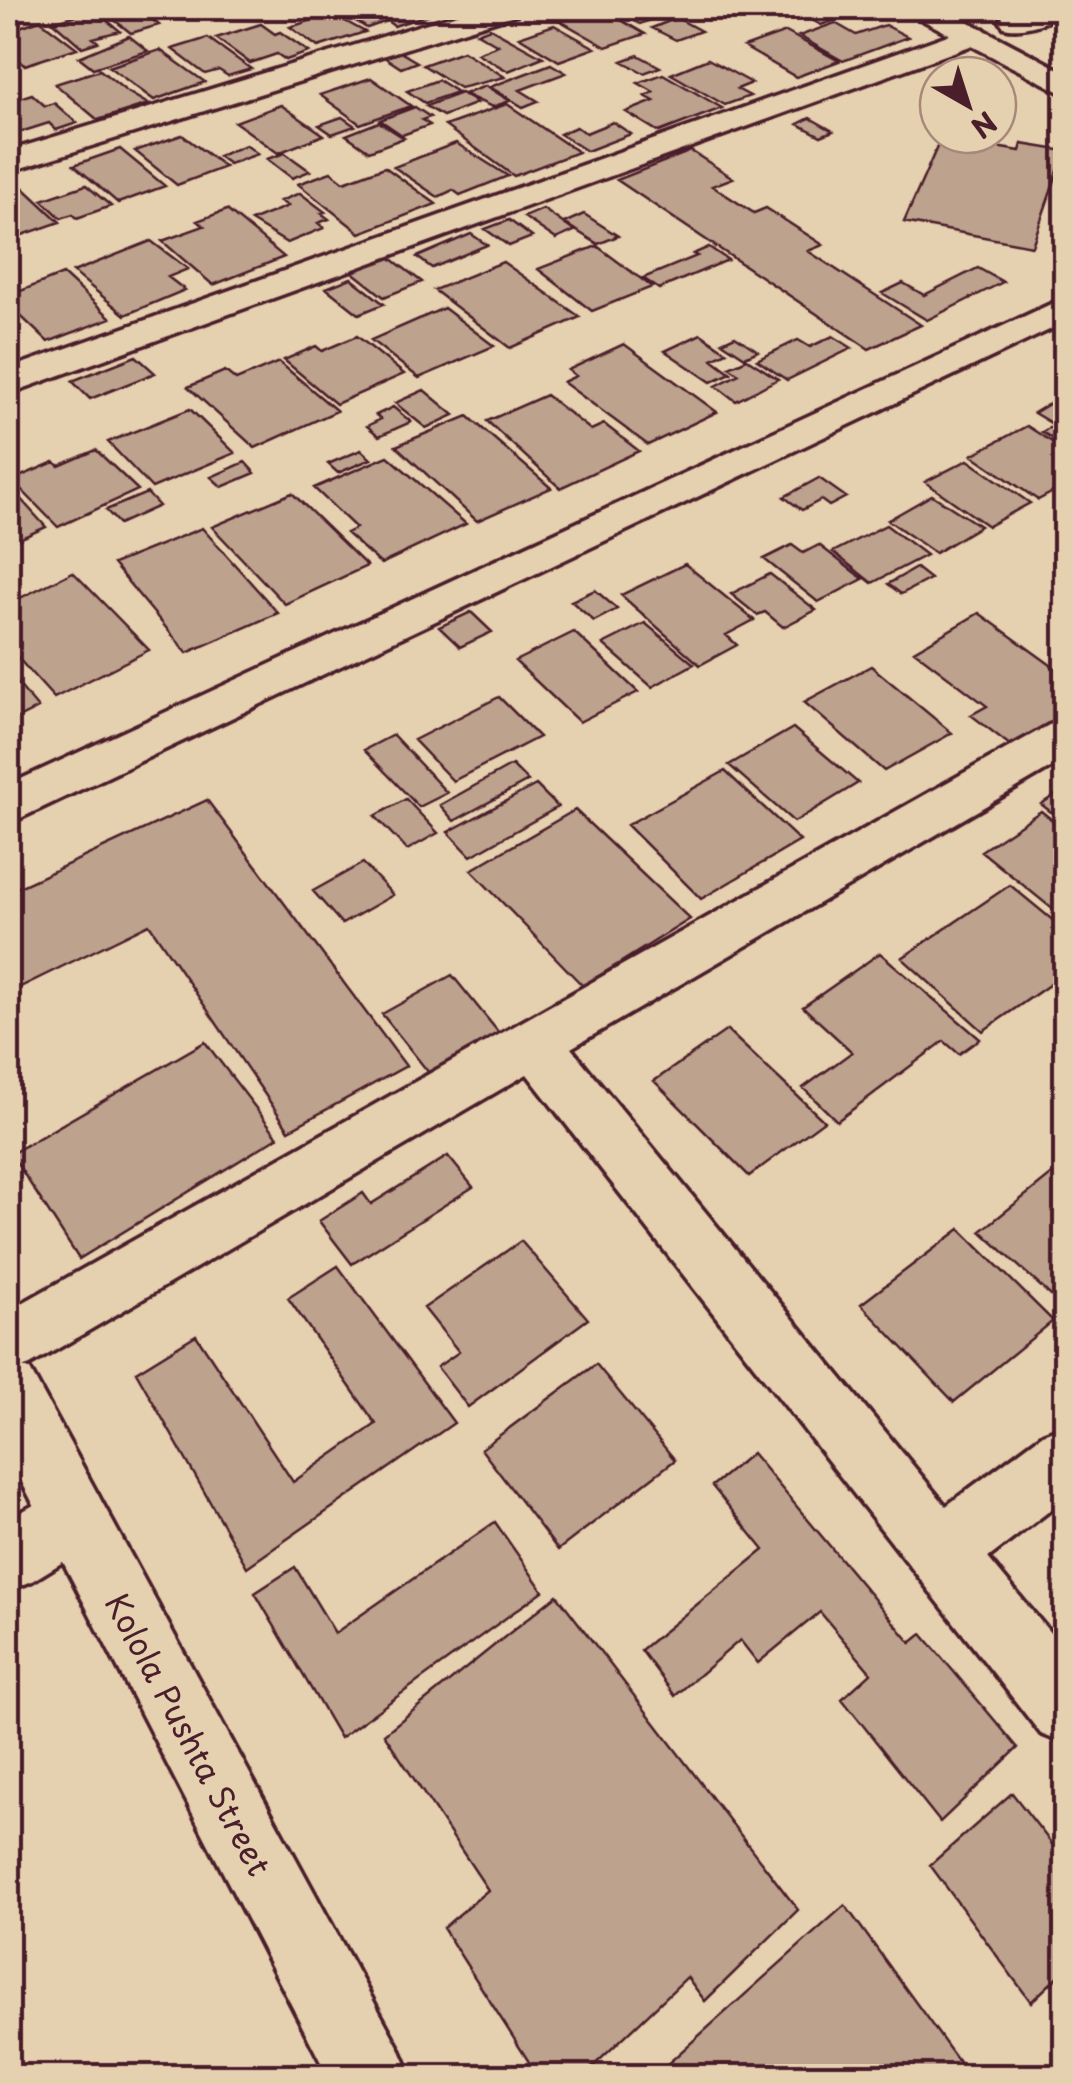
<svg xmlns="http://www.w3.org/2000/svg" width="1073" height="2084" font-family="'Playpen Sans',sans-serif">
  <rect width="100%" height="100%" fill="#e5d0af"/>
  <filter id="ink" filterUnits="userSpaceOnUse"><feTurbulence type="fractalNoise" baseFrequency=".01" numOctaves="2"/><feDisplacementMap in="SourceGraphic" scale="20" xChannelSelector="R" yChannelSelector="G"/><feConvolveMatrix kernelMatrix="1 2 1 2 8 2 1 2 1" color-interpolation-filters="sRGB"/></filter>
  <g filter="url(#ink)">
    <path fill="#bda28d" stroke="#4a1f2b" stroke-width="2.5" d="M99,8H173L180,13L154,21L159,25L131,33Z
      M234,8H295L258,19L245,10L228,16L221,11Z
      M344,8H443L445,9L394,26L387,21L367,28L338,10Z
      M589,8H600L645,34L606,47L557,19Z
      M628,8H684L640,24L617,12Z
      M790,8H870L821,25Z
      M94,10L120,31L93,38L98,42L82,47L53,22Z
      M332,14L365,32L318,47L290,27Z
      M677,18L701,31L676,40L652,28Z
      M40,20L77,48L25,65L8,52V31Z
      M835,23L856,35L885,25L908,37L843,61L799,36Z
      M261,24L275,34L280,32L309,52L286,60L277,54L250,63L216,38Z
      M554,25L595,48L559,61L519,37Z
      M490,28L543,57L508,71L477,53L498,45L477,33Z
      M786,32L839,61L796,77L744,47Z
      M129,36L148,51L93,68L79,57Z
      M208,38L251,69L228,76L219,70L205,74L172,49Z
      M160,50L205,82L154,100L109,67Z
      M463,51L505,77L460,88L423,65Z
      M400,52L417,62L401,68L384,57Z
      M638,55L660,67L644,73L622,61Z
      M708,59L752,83L737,89L750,96L725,105L671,74Z
      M551,64L566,73L520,90L538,101L523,107L490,87Z
      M100,70L126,91L148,104L98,120L55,84Z
      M663,74L722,108L659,132L626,112L654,101L645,96L654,92L638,83Z
      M371,78L411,106L360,124L320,95Z
      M438,80L457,92L425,103L407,91Z
      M486,86L510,101L492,107L464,94Z
      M461,93L477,103L443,116L426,106Z
      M32,94L45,106L54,103L77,123L56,130L49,123L8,136V102Z
      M507,104L578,152L514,176L445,126Z
      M281,105L324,135L278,153L235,122Z
      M415,107L430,117L422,120L430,125L402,135L380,120Z
      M342,117L355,126L332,134L319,125Z
      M810,118L833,131L821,136L798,124Z
      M379,122L404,138L369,151L346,135Z
      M613,122L631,134L587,151L560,134L576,127L586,133Z
      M182,135L225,167L177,185L135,151Z
      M941,138L1020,151L1022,144L1065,151L1032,246L904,222Z
      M456,143L508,176L460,195L453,190L438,197L394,167Z
      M246,145L258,154L229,164L218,156Z
      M120,149L165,186L118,203L74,165Z
      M691,151L733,178L712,186L754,213L766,208L823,245L808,251L921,325L869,349L617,180Z
      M285,153L310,171L292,178L267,159Z
      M385,167L436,204L360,233L298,184L331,172L344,182Z
      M14,179L60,222L8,240V182Z
      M86,185L111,206L77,218L73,214L61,218L42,200Z
      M300,193L325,212L321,213L329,219L318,223L324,228L287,243L251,221L288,206L280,201Z
      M543,209L574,231L556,239L524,217Z
      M227,210L284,257L213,285L162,241L204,226L197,221Z
      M584,214L618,236L598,244L564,223Z
      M509,220L532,237L509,246L485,229Z
      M471,234L487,245L432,268L417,257Z
      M151,241L188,269L168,277L185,290L125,315L73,272Z
      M597,246L652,287L592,311L538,269Z
      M709,247L728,260L659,289L643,278L697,256L693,254Z
      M388,256L422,282L384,297L351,271Z
      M503,262L580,317L510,348L434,290Z
      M978,268L1003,282L927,320L882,293L903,283L924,295Z
      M63,274L111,318L48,342L8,304V296Z
      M351,278L384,304L359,314L326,288Z
      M444,308L494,346L419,378L371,340Z
      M701,334L727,352L712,359L731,373L711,382L665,351Z
      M357,336L404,374L336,404L284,360L316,346L322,351Z
      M735,336L758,351L745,357L722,342Z
      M833,336L852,348L787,380L757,360L798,340L810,347Z
      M624,344L717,412L648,445L563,382L576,376L568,370Z
      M136,356L155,373L90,399L72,381Z
      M747,359L778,379L736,401L716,386L739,374L729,367Z
      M279,362L337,411L255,448L188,387L225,371L236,380Z
      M424,390L454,415L426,428L395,403Z
      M546,395L591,430L604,424L639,451L560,488L487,421Z
      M1054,401L1066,408V447L1042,432L1054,425L1034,413Z
      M393,407L411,422L379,436L367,426L381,419L376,415Z
      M190,409L235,453L152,488L108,442Z
      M468,416L551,488L477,521L396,446Z
      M1027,426L1066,451V485L1038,500L972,455Z
      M96,450L138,490L58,527L12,480L54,462L59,466Z
      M361,450L371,459L338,473L328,464Z
      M388,456L466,524L381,564L346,533L356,528L314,488Z
      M968,460L1030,503L988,526L925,482Z
      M245,462L255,473L222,487L211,477Z
      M819,478L846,497L829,506L821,500L802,510L784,497Z
      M8,485L46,527L8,544Z
      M147,493L159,506L119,524L106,510Z
      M292,493L367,566L285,604L212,527Z
      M932,495L980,526L935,553L888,520Z
      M886,525L926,555L872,583L833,552Z
      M202,528L278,613L187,653L113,564Z
      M792,545L803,553L819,545L863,579L818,602L764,559Z
      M685,564L754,620L726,635L737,645L700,665L621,595Z
      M916,568L930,579L901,594L888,584Z
      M73,572L149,650L54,698L8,647V604Z
      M770,574L816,610L783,627L765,612L757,615L731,594Z
      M595,590L617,609L594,621L571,601Z
      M471,612L492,632L460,647L439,627Z
      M979,613L1066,676V716L1015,749L971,715L987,706L914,651Z
      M645,623L694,664L652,687L603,644Z
      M574,632L638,692L579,722L515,661Z
      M871,666L952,733L884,771L804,702Z
      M8,672L38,708L8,723Z
      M499,697L539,737L453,781L414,740Z
      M793,728L858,783L794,822L729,765Z
      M393,735L447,793L419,807L364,750Z
      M512,765L528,781L454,821L440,805Z
      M725,771L800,841L701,899L627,825Z
      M536,785L558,807L471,856L448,832Z
      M1066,788V824L1041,804Z
      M406,799L438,833L407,850L375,816Z
      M207,800L406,1066L289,1130L149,924L8,993V892Z
      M575,810L690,919L583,986L471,870Z
      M1041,811L1066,831V920L981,851Z
      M363,863L393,895L342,924L313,891Z
      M1010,885L1066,931V973L983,1031L902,958Z
      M880,953L980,1039L959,1054L944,1041L837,1121L803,1088L852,1052L803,1007Z
      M452,975L499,1033L429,1073L382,1014Z
      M727,1030L824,1121L749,1176L654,1081Z
      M205,1042L278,1137L79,1259L11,1154Z
      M448,1156L473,1187L352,1264L319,1221L363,1193L371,1204Z
      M1066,1163V1310L981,1231Z
      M960,1229L1053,1321L954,1402L861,1304Z
      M521,1241L588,1319L468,1407L437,1367L459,1352L424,1308Z
      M338,1266L454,1423L247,1567L136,1372L196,1335L293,1482L376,1424L288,1298Z
      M596,1364L675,1460L558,1550L481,1449Z
      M752,1453L911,1643L922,1634L1018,1748L940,1822L842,1699L871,1673L820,1612L758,1663L740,1640L675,1696L641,1650L764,1550L712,1486Z
      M495,1522L543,1591L340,1738L255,1593L295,1567L335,1633Z
      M557,1595L798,1910L705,2001L687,1977L583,2076H538L443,1928L488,1890L384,1734Z
      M1012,1793L1066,1862V1969L1031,2002L930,1865Z
      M845,1905L969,2076H654Z"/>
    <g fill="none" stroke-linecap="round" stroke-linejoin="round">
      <defs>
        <path id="street" d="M477,8H521L517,14L8,172V151Z
          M1024,8H1066V9C1053,22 1023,32 1004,27L1000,21L1004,15Z
          M973,26L984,29L988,35L984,41L8,394V369Z
          M1066,297V322L8,824V785Z
          M1066,720V759L571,1048L946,1506L1043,1434L1066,1425V1498L988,1558L1066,1652V1744L1041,1734L527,1074L30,1365L8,1373V1311L1049,725Z
          M73,1484L97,1493L106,1517L97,1541L32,1581L8,1591V1519Z"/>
        <path id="secondary" d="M907,8H943L1066,73V95L911,14Z
          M8,1361L30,1370L399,2048L411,2076H328L8,1455Z"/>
      </defs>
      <use href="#street" stroke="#4a1f2b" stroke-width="7"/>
      <use href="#secondary" stroke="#4a1f2b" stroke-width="7"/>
      <use href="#street" fill="#e5d0af" fill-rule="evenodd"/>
      <use href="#secondary" fill="#e5d0af" fill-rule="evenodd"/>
    </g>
  </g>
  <g text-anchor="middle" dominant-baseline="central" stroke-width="9" stroke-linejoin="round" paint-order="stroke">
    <g font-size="32" fill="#4a1f2b" stroke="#e5d0af">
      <text transform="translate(189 1734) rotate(62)">Kolola Pushta Street</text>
    </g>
  </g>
  <rect width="1073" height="2084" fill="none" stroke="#e5d0af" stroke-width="40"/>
  <rect x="20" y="20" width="1033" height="2044" fill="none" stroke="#4a1f2b" stroke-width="4" filter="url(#ink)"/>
  <g transform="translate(968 105) rotate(141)"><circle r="48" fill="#e5d0af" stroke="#a7897a" stroke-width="2.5"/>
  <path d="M0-8L18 38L0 25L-18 38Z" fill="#4a1f2b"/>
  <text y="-15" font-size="28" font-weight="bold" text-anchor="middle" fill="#4a1f2b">N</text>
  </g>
</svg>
